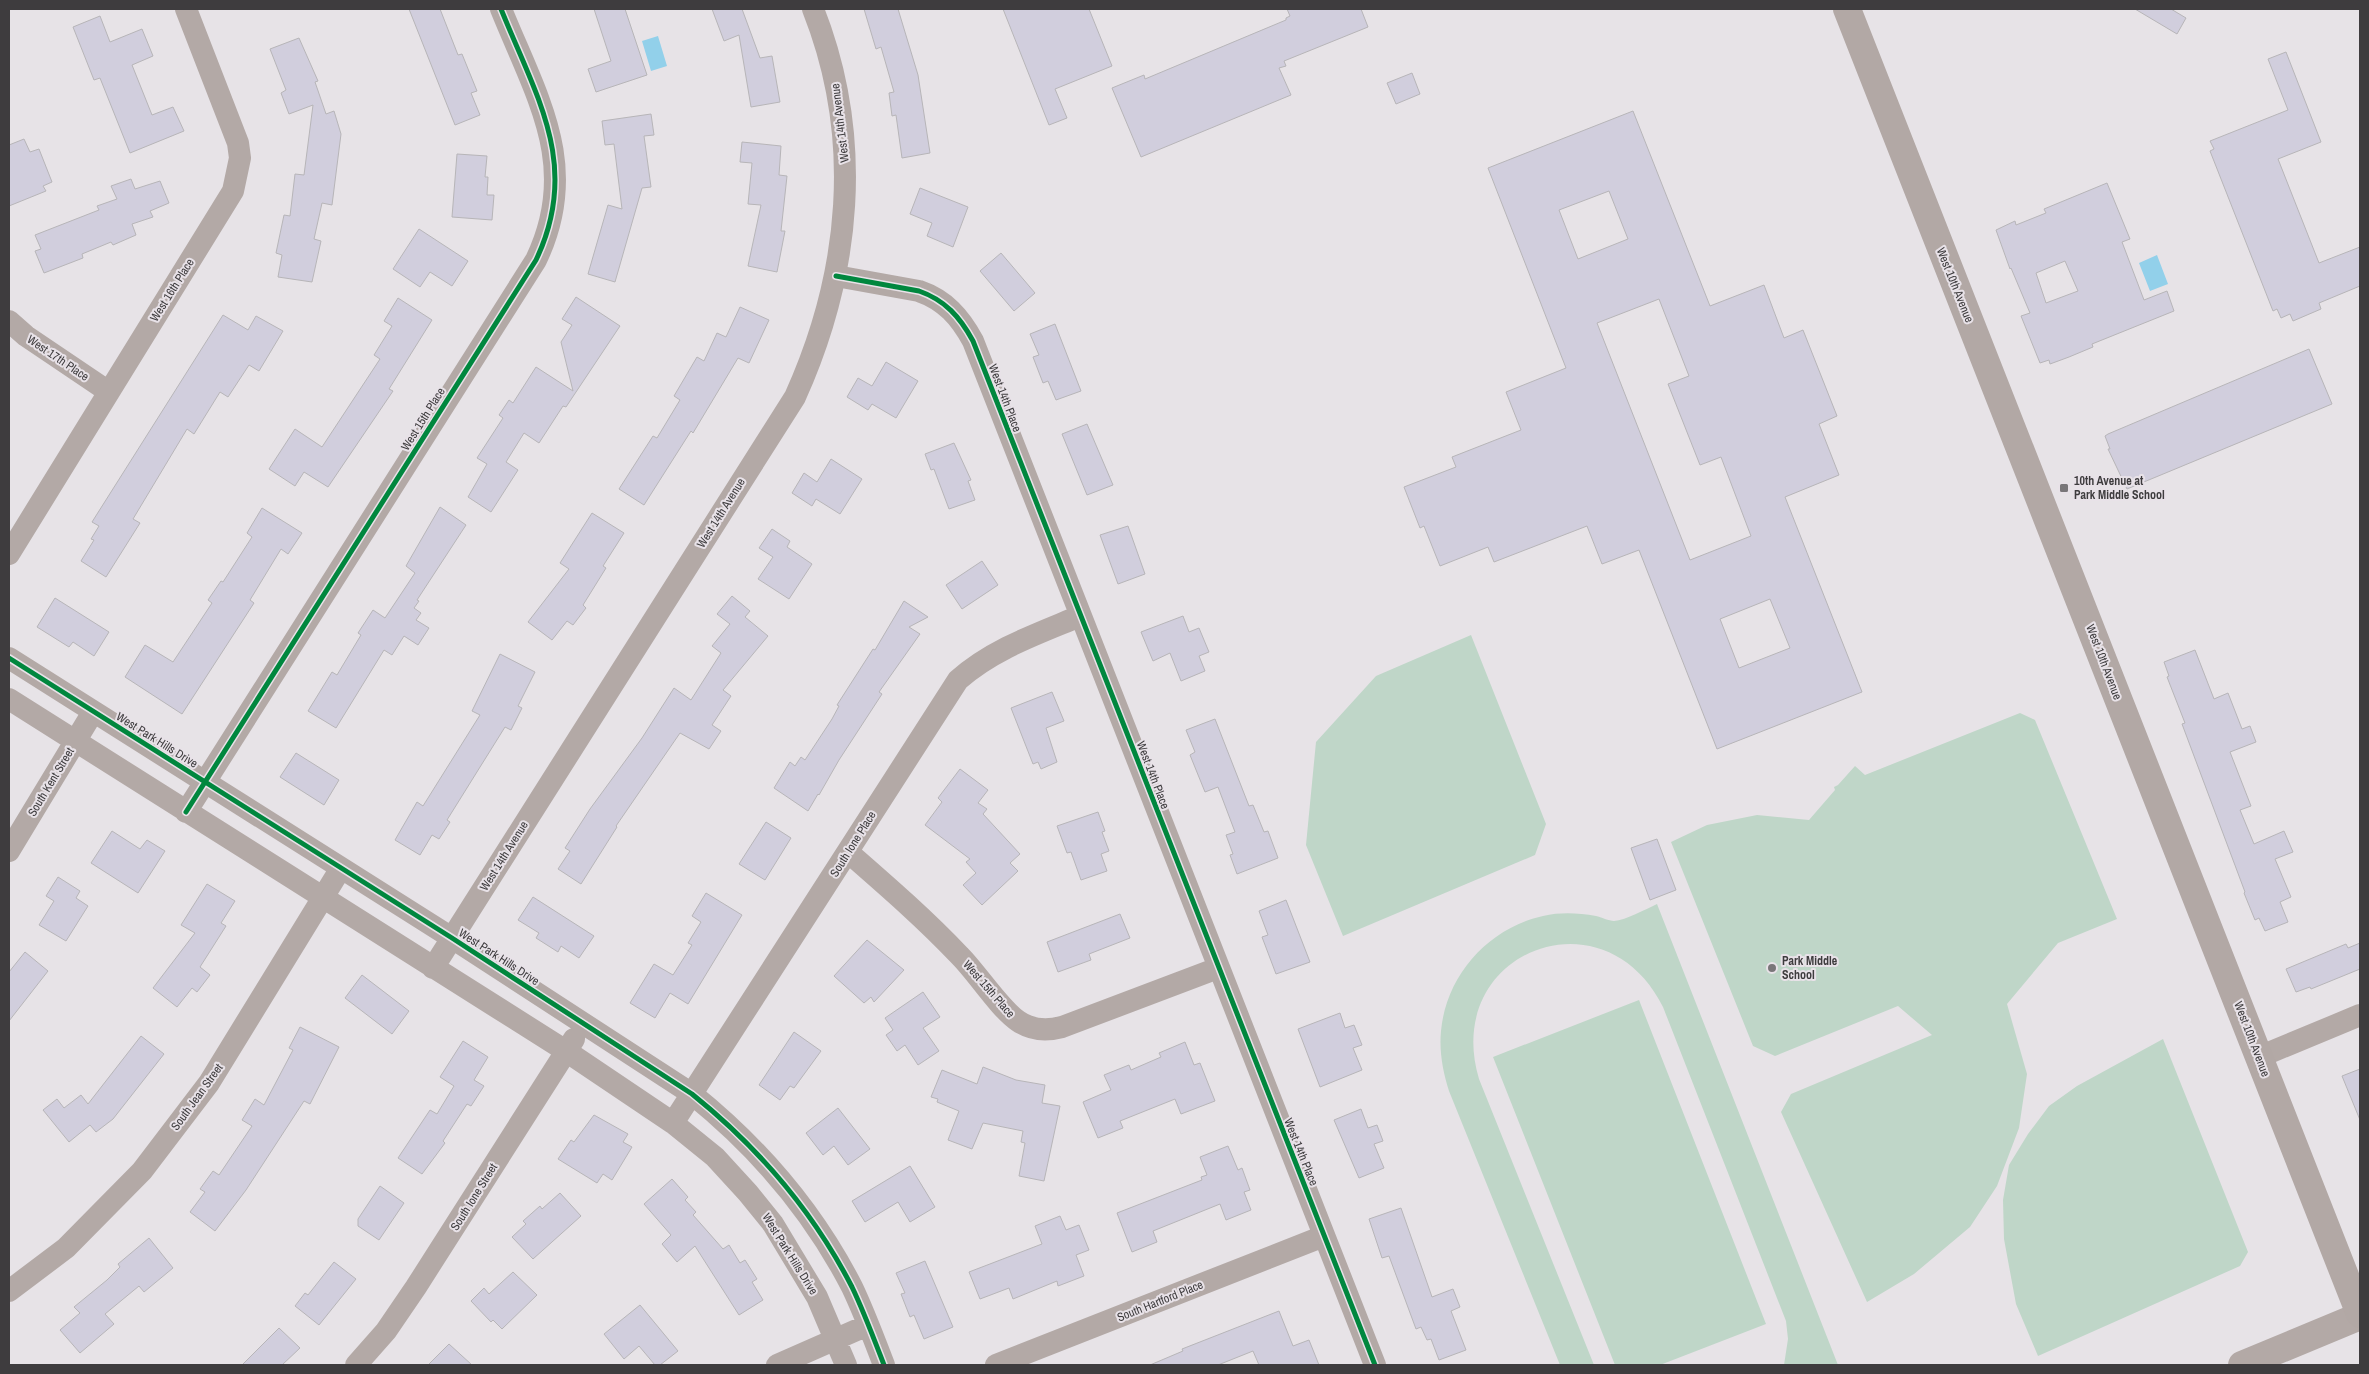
<svg xmlns="http://www.w3.org/2000/svg" width="2369" height="1374" font-family="'Archivo Narrow',sans-serif">
  <rect width="100%" height="100%" fill="#e7e3e7"/>
  <path fill="#bfd6c8" d="M1471,635L1546,824L1535,855L1343,936L1306,845L1316,742L1376,676Z
    M2020,713L2035,720L2117,919L2058,943L2007,1004L2027,1074L2019,1128L1997,1186L1970,1227L1914,1274L1867,1302L1781,1112L1791,1094L1932,1035L1898,1006L1775,1056L1753,1046L1671,842L1707,825L1757,815L1809,820L1835,790L1834,787L1838,785L1855,766L1865,775Z
    M1657,904L1838,1365H1784L1788,1339L1786,1321L1663,1007C1604,888 1441,952 1479,1079L1594,1365H1560L1449,1091C1443,1072 1439,1052 1441,1031C1446,976 1488,928 1543,916C1561,912 1578,913 1596,916C1601,917 1609,921 1614,921C1626,920 1646,909 1657,904Z
    M1639,1000L1766,1324L1660,1365H1615L1493,1057Z
    M2163,1039L2248,1252L2240,1266L2038,1356L2016,1304L2004,1239L2003,1200L2009,1165L2028,1134L2049,1106L2077,1086Z"/>
  <path fill="#92d0ea" d="M658,36L667,66L651,71L642,41Z
    M2157,255L2168,284L2150,291L2139,263Z"/>
  <path fill="#d1cedd" stroke="#b7b5b8" fill-rule="evenodd" d="M409,9H440L458,55L462,54L477,91L471,93L480,115L455,125Z
    M594,9H625L647,75L596,92L588,69L611,61Z
    M712,9H742L760,58L772,56L780,102L751,107L739,35L724,41Z
    M864,9H898L918,75L930,153L902,158L896,115L892,116L889,93L894,92L881,47L876,49Z
    M1003,9H1089L1112,66L1055,89L1067,118L1049,125Z
    M1287,9H1361L1368,27L1284,61L1286,66L1279,68L1291,95L1141,157L1112,88L1144,75L1145,79L1286,20V18L1290,16Z
    M2135,9H2171L2186,18L2177,34Z
    M100,16L110,42L142,29L153,56L132,65L152,115L173,107L184,131L130,153L100,78L94,80L73,27Z
    M299,38L318,81L315,82L326,114L334,111L341,134L332,205L322,203L314,239L321,241L312,282L278,277L282,255L276,253L284,215L290,216L295,174L304,175L313,105L289,114L281,93L286,90L270,49Z
    M2286,52L2321,142L2278,159L2319,263L2360,247V286L2319,303L2321,309L2293,321L2290,314L2281,318L2277,309L2273,311L2210,151L2214,149L2210,141L2288,110L2268,59Z
    M1412,73L1420,94L1396,104L1387,83Z
    M1633,111L1710,306L1764,285L1784,338L1803,330L1837,416L1819,424L1839,475L1785,497L1862,692L1717,749L1639,550L1602,564L1587,526L1494,562L1488,547L1440,566L1424,526L1420,528L1404,487L1456,467L1452,457L1521,430L1506,392L1566,368L1488,168ZM1609,191L1628,239L1578,259L1559,210ZM1659,299L1689,376L1668,384L1700,465L1721,457L1751,536L1690,560L1597,323ZM1770,599L1790,648L1739,668L1720,619Z
    M651,114L654,135L644,136L651,187L642,188L615,282L588,274L608,205L622,209L614,144L605,145L602,121Z
    M24,139L30,152L39,149L52,182L43,186L46,191L9,206V145Z
    M742,142L781,146L779,175L787,176L781,231H785L777,272L748,266L761,205L748,204L752,163L740,162Z
    M457,154L487,156L485,177H488L487,195H494L492,220L452,217Z
    M131,179L135,189L160,181L169,203L150,211L153,217L132,224L136,235L113,245L111,242L82,254L83,258L44,273L35,251L41,249L35,235L99,210L97,206L117,199L111,186Z
    M2107,183L2130,239L2122,242L2144,300L2167,291L2174,311L2092,344L2093,347L2069,357L2050,364L2049,360L2040,363L2021,316L2030,313L2011,268L2010,269L1996,230L2015,221L2016,225L2046,213L2044,209ZM2065,261L2078,291L2046,303L2036,273Z
    M920,188L968,207L953,247L927,236L932,223L910,214Z
    M419,229L468,261L452,286L430,272L420,287L393,269Z
    M1001,253L1035,293L1014,311L980,271Z
    M576,297L620,326L566,407L563,406L539,443L524,433L506,462L518,470L491,512L468,497L487,464L477,458L503,418L499,415L509,400L513,403L536,367L573,391L561,342L572,325L562,319Z
    M398,298L432,320L389,389L393,391L328,487L304,472L295,486L269,469L295,429L322,447L380,359L374,355L392,326L384,321Z
    M740,307L769,320L749,363L738,358L693,433L691,431L644,505L619,489L653,436L657,438L680,400L674,396L697,357L704,361L717,333L726,337Z
    M223,315L248,330L256,316L283,331L259,371L249,365L228,397L220,392L194,434L187,429L133,519L140,523L106,577L81,561L94,540L91,539L99,526L92,522Z
    M1055,324L1081,391L1056,400L1048,381L1043,383L1033,357L1039,355L1030,334Z
    M2309,349L2332,404L2127,489L2108,449H2110L2105,436L2108,434Z
    M886,362L918,381L896,418L872,404L868,410L847,397L858,378L872,386Z
    M1087,424L1113,485L1087,495L1062,434Z
    M954,443L971,480L968,481L975,500L949,509L934,469L931,470L925,454Z
    M831,459L862,479L840,514L816,499L812,506L792,493L804,473L817,482Z
    M440,507L466,525L417,600L419,601L414,608L421,613L416,620L429,628L418,645L404,636L392,655L384,650L336,728L308,711L332,672L337,675L361,635L358,633L373,610L385,618L415,573L406,566Z
    M262,508L302,533L288,554L281,549L250,600L254,603L182,714L125,677L145,645L173,662L212,603L208,600L221,581L223,582L252,537L247,533Z
    M592,513L624,533L603,566L606,568L583,605L586,608L573,625L567,621L552,640L528,622L569,569L560,563Z
    M1128,526L1145,574L1118,584L1100,535Z
    M772,529L790,541L787,547L812,564L789,599L758,579L773,557L759,548Z
    M982,561L998,585L962,609L946,585Z
    M732,596L750,611L745,617L768,636L723,690L731,696L712,725L721,731L709,749L680,733L616,826L617,827L581,884L558,869L570,851L565,848L590,809L642,738L674,688L691,700L721,653L712,646L730,624L717,614Z
    M55,598L109,632L94,656L73,642L69,647L37,627Z
    M904,601L928,617L909,627L920,634L879,692L882,694L839,760L819,795L818,794L808,811L774,788L790,762L795,766L801,757L805,760L832,719L839,706L837,705L873,649L875,650Z
    M1183,616L1189,632L1199,628L1209,652L1199,656L1205,671L1181,681L1170,653L1153,661L1141,632Z
    M2195,650L2214,699L2228,693L2242,729L2250,726L2256,742L2230,752L2251,806L2240,810L2254,844L2284,831L2293,852L2275,859L2291,897L2280,902L2288,922L2265,931L2259,918L2255,920L2244,893L2245,892L2182,724L2185,723L2167,677L2169,676L2164,662Z
    M500,654L535,672L518,706L522,708L511,730L505,727L447,820L450,822L439,839L432,835L420,855L395,840L417,802L423,806L480,715L472,711Z
    M1052,692L1064,721L1046,728L1057,762L1041,769L1038,762L1033,764L1011,708Z
    M1215,719L1249,806L1253,805L1264,832L1268,831L1278,858L1237,874L1230,855L1233,854L1226,835L1235,832L1218,787L1205,792L1190,755L1195,752L1186,730Z
    M296,753L339,780L324,805L280,777Z
    M960,769L988,790L978,803L987,809L983,814L1020,854L1010,863L1018,871L982,905L963,885L976,873L966,862L970,859L925,825L942,802L938,798Z
    M1098,812L1105,831L1102,832L1109,851L1101,854L1107,871L1081,880L1071,852L1067,853L1057,826Z
    M766,822L791,838L765,880L739,864Z
    M112,831L140,849L147,840L165,851L138,893L91,863Z
    M1657,839L1676,890L1650,900L1631,848Z
    M58,877L80,891L76,898L88,906L66,941L39,925L54,901L46,896Z
    M207,884L235,901L221,923L226,926L200,967L210,975L197,992L192,988L177,1007L153,988L195,933L181,925Z
    M706,893L742,915L688,1004L670,993L655,1018L630,1003L654,964L673,975L692,945L688,943L701,922L692,916Z
    M533,897L594,936L579,958L561,946L558,952L536,938L539,933L518,920Z
    M1286,900L1310,962L1276,974L1262,937L1268,935L1259,911Z
    M1120,914L1130,938L1089,954L1091,960L1058,972L1047,942Z
    M867,940L904,970L874,1002L871,997L864,1003L834,976Z
    M2360,943V969L2311,989L2310,987L2296,992L2286,969L2346,944L2348,948Z
    M25,952L48,971L9,1021V972Z
    M362,975L409,1011L392,1034L345,998Z
    M923,992L940,1017L923,1028L939,1051L918,1065L905,1045L897,1051L886,1035L893,1030L885,1018Z
    M1340,1013L1345,1028L1354,1025L1362,1045L1353,1048L1362,1070L1320,1087L1298,1029Z
    M300,1027L339,1047L310,1104L304,1101L246,1190L215,1231L190,1212L205,1192L200,1189L213,1171L219,1175L252,1126L242,1120L255,1099L264,1105L293,1050L289,1048Z
    M794,1032L821,1051L794,1088L790,1086L780,1100L759,1085Z
    M141,1036L164,1054L113,1119L96,1132L90,1125L69,1142L43,1110L57,1099L64,1108L81,1095L88,1104Z
    M463,1041L488,1057L474,1080L484,1086L471,1106L467,1104L443,1141L445,1143L422,1174L398,1158L430,1110L437,1114L454,1086L440,1077Z
    M1185,1042L1194,1065L1200,1063L1215,1101L1181,1114L1175,1099L1120,1121L1123,1128L1098,1138L1083,1102L1111,1090L1104,1075L1129,1065L1131,1070L1161,1057L1159,1053Z
    M983,1067L1016,1080L1045,1085L1042,1103L1060,1106L1044,1181L1019,1176L1025,1143L1021,1142L1023,1131L983,1123L972,1149L948,1140L959,1111L937,1102L938,1099L931,1097L942,1070L977,1084Z
    M2360,1069V1120L2342,1076Z
    M838,1108L870,1149L848,1165L834,1146L823,1155L806,1133Z
    M1361,1109L1368,1128L1377,1125L1383,1141L1374,1144L1384,1168L1359,1178L1334,1120Z
    M594,1115L628,1134L623,1142L632,1147L612,1180L603,1174L597,1183L558,1159L571,1140L574,1142Z
    M1228,1146L1238,1170L1242,1168L1250,1190L1244,1192L1251,1210L1226,1220L1220,1204L1153,1231L1157,1242L1132,1252L1117,1213L1202,1180L1201,1177L1207,1175L1200,1157Z
    M910,1166L935,1207L910,1222L898,1202L865,1222L852,1201Z
    M672,1179L688,1197L685,1200L696,1212L693,1215L723,1249L729,1245L740,1263L745,1260L757,1279L752,1282L763,1300L739,1315L695,1246L677,1262L662,1244L671,1235L644,1204Z
    M380,1186L404,1203L379,1240L358,1226V1219Z
    M560,1193L581,1216L533,1259L512,1237L526,1224L523,1221L540,1206L542,1209Z
    M1401,1208L1432,1297L1453,1289L1460,1307L1451,1311L1466,1350L1439,1360L1431,1339L1427,1340L1421,1327L1416,1329L1389,1256L1382,1258L1369,1219Z
    M1060,1216L1066,1230L1079,1225L1089,1250L1076,1255L1084,1276L1058,1286L1057,1281L1013,1299L1009,1288L980,1299L969,1272L1042,1244L1035,1226Z
    M149,1238L173,1268L144,1292L139,1286L105,1314L114,1324L80,1353L60,1330L80,1313L74,1307L107,1280L120,1267L118,1264Z
    M925,1261L953,1327L924,1339L914,1315L910,1317L901,1294L905,1293L896,1273Z
    M334,1262L356,1279L319,1325L295,1306L305,1293L308,1295Z
    M513,1272L537,1295L502,1329L493,1320L491,1322L471,1301L484,1288L489,1294Z
    M640,1305L678,1351L660,1365H655L639,1346L624,1359L604,1334Z
    M1279,1311L1293,1346L1309,1340L1319,1365H1259L1253,1351L1218,1365H1150L1183,1351L1182,1349Z
    M279,1328L300,1348L282,1365H242Z
    M449,1344L472,1365H428Z"/>
  <g fill="none" stroke-linecap="round" stroke-linejoin="round">
    <path stroke="#b3a9a6" stroke-width="22" d="M836,276L919,291C945,300 960,317 973,341L1375,1365
      M9,321L26,336L109,392
      M9,554L233,191L240,158L238,143L186,9
      M9,658L452,938L692,1094C759,1148 813,1211 852,1287C864,1312 874,1339 884,1365
      M9,699L566,1051L673,1123L715,1157L748,1193L773,1224L817,1297L846,1365
      M186,812L536,260C581,166 537,98 501,9
      M9,851L93,712
      M848,852C887,886 925,919 960,956C977,973 1000,1009 1018,1021C1031,1030 1047,1031 1062,1027L1218,968
      M433,968L795,397C851,273 864,138 813,9
      M2259,1057L2360,1015
      M673,1123L958,680C993,649 1037,634 1080,616
      M9,1291L66,1248L142,1171L209,1083L341,868
      M356,1365L386,1331L416,1287L574,1039
      M777,1365L868,1325
      M996,1365L1324,1236"/>
    <path stroke="#b3a9a6" stroke-width="28" d="M2242,1365L2360,1316"/>
    <path stroke="#b2a8a5" stroke-width="28" d="M1847,9L2360,1314"/>
    <defs>
      <path id="cycleway" d="M836,276L919,291C945,300 960,317 973,341L1375,1365
        M9,658L452,938L692,1094C759,1148 813,1211 852,1287C864,1312 874,1339 884,1365
        M186,812L536,260C581,166 537,98 501,9"/>
    </defs>
    <use href="#cycleway" stroke="#e8e2e8" stroke-width="8"/>
    <use href="#cycleway" stroke="#00873e" stroke-width="5"/>
  </g>
  <g fill="#797679" stroke="#e8e2e8" stroke-width="2">
    <rect x="2059" y="483" width="10" height="10" rx="2.5"/>
    <circle cx="1772" cy="968" r="5"/>
  </g>
  <g text-anchor="middle" dominant-baseline="central" stroke-width="4" stroke-linejoin="round" paint-order="stroke">
    <g font-size="12" fill="#3e3c3e" stroke="#e8e2e8">
      <text transform="translate(840 123) rotate(-97)">West 14th Avenue</text>
      <text transform="translate(1955 285) rotate(68)">West 10th Avenue</text>
      <text transform="translate(172 290) rotate(-58)">West 16th Place</text>
      <text transform="translate(58 358) rotate(34)">West 17th Place</text>
      <text transform="translate(1005 398) rotate(69)">West 14th Place</text>
      <text transform="translate(423 419) rotate(-58)">West 15th Place</text>
      <text transform="translate(721 513) rotate(-58)">West 14th Avenue</text>
      <text transform="translate(2104 662) rotate(69)">West 10th Avenue</text>
      <text transform="translate(157 740) rotate(32)">West Park Hills Drive</text>
      <text transform="translate(1153 775) rotate(69)">West 14th Place</text>
      <text transform="translate(51 782) rotate(-59)">South Kent Street</text>
      <text transform="translate(853 844) rotate(-58)">South Ione Place</text>
      <text transform="translate(504 856) rotate(-58)">West 14th Avenue</text>
      <text transform="translate(499 957) rotate(33)">West Park Hills Drive</text>
      <text transform="translate(989 989) rotate(49)">West 15th Place</text>
      <text transform="translate(2252 1039) rotate(69)">West 10th Avenue</text>
      <text transform="translate(197 1097) rotate(-54)">South Jean Street</text>
      <text transform="translate(1301 1152) rotate(68)">West 14th Place</text>
      <text transform="translate(474 1197) rotate(-58)">South Ione Street</text>
      <text transform="translate(790 1254) rotate(58)">West Park Hills Drive</text>
      <text transform="translate(1160 1301) rotate(-22)">South Hartford Place</text>
    </g>
    <g font-size="12" font-weight="bold" fill="#3e3c3e" stroke="#e8e2e8" text-anchor="start">
      <text x="2074" y="481">10th Avenue at<tspan x="2074" dy="14">Park Middle School</tspan></text>
      <text x="1782" y="961">Park Middle<tspan x="1782" dy="14">School</tspan></text>
    </g>
  </g>
  <rect width="2369" height="1374" fill="none" stroke="#3e3c3e" stroke-width="20"/>
</svg>
